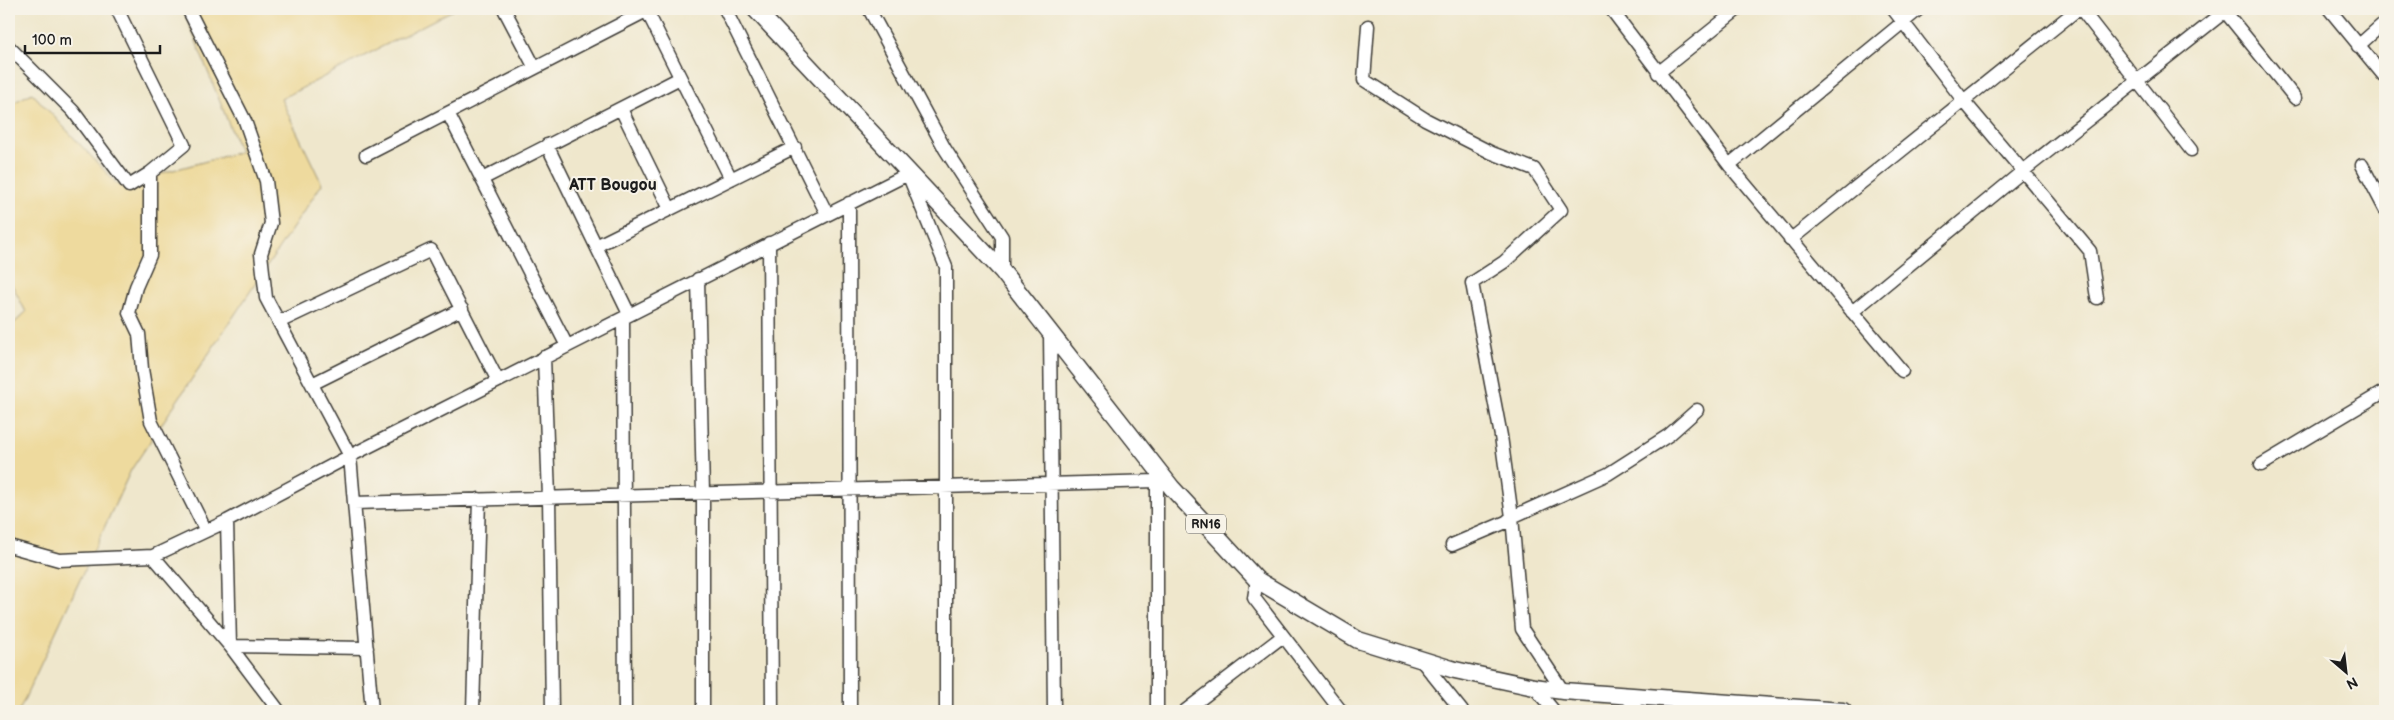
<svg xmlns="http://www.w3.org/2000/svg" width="2394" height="720" font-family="'Balsamiq Sans',sans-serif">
  <rect width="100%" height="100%" fill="#f7f3e8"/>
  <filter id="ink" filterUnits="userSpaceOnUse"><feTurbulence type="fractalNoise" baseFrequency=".02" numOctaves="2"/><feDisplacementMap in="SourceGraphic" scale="10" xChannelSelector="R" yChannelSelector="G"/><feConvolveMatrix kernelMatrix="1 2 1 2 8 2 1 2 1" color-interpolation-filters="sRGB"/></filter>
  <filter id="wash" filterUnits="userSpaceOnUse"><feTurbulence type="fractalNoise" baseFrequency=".0096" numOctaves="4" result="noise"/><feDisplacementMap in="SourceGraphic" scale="20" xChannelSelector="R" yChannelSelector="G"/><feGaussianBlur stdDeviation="1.12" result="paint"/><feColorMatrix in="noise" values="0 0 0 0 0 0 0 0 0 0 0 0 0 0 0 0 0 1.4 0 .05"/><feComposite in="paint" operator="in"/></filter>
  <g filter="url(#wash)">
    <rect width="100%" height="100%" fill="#efe7cc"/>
    <path fill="#eeda9e" stroke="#857b5d" d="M183,9H455L281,99L322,184L131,470L19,711H9V328L26,312L9,279V105L32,93L118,185L240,152Z"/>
  </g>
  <g filter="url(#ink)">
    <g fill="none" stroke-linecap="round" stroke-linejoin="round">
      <defs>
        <path id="minor" d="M117,9L184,145L150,173V255L136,287L129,313L139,334L142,369L151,421L206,531
          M188,9L245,121L266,181L271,223L261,254L266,298L350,456L372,711
          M504,9L535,68
          M725,9L827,214
          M869,9L945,149L1002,237V271
          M1611,9L1729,165L1902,371
          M1893,9L1963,100L2090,251L2097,298
          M2081,9L2191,150
          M2223,9L2295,98
          M2329,9L2385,77
          M647,11L731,179
          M1368,26L1364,80L1425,119L1492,153L1534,169L1561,210L1504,262L1472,283L1501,436L1512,517L1522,629L1563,691
          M2358,46L2385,22
          M9,47L73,111L129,186L150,173
          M1658,73L1738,9
          M621,109L670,209
          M448,113L567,346
          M547,145L629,314
          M366,155L650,9
          M1729,165L1919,9
          M2362,165L2385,209
          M482,179L680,78
          M849,203L850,711
          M1790,240L2078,9
          M769,243L772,711
          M596,246L795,147
          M698,279L703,493V711
          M1852,312L2023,171L2228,9
          M623,318L625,711
          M279,322L431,250L498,381
          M1050,332L1054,711
          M544,357L549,497L552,711
          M312,384L462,309
          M2261,465L2385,391
          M354,503L1157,481
          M227,521L230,646L367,648
          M1452,545L1506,522L1512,517L1608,474L1669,435L1697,410
          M9,546L59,560L153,556L227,521L350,456L908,174L946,267V711
          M153,556L230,646L279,711
          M1257,580L1254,598L1341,711
          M1421,660L1462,711
          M1534,687L1554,711
          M1627,697L1638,711
          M473,711L479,499
          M1157,711V474
          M1185,711L1283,636"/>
        <path id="major" d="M755,9L1002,271L1172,488L1257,580L1358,640L1455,670L1534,687L1563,691L1843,711"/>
      </defs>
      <use href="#minor" stroke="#3c3a36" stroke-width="15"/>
      <use href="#major" stroke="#3c3a36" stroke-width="19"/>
      <use href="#minor" stroke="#fff" stroke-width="12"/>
      <use href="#major" stroke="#fff" stroke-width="16"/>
    </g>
  </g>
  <g text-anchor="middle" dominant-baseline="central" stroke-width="4" stroke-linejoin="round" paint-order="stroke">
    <rect fill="#f7f3e8" stroke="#5e5c59" stroke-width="1" x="1186" y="514.5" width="40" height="19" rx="4"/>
    <g font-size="12" font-weight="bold" fill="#1c1c1c">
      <text x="1206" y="524">RN16</text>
    </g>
    <g font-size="16" font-weight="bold" fill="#1c1c1c" stroke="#f7f3e8">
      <text x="613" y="185">ATT Bougou</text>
    </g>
  </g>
  <rect width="2394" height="720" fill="none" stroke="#f7f3e8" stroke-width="30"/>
  <g transform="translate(2346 672) rotate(152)" stroke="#f7f3e8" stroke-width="4" paint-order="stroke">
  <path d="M0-4L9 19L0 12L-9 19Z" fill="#1c1c1c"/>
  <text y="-8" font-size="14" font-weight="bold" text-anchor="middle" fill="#1c1c1c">N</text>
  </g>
  <path d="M25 45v8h135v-8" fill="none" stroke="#1c1c1c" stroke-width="2.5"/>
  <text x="32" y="45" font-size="15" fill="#1c1c1c" stroke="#f7f3e8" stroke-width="4" paint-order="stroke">100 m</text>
</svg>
